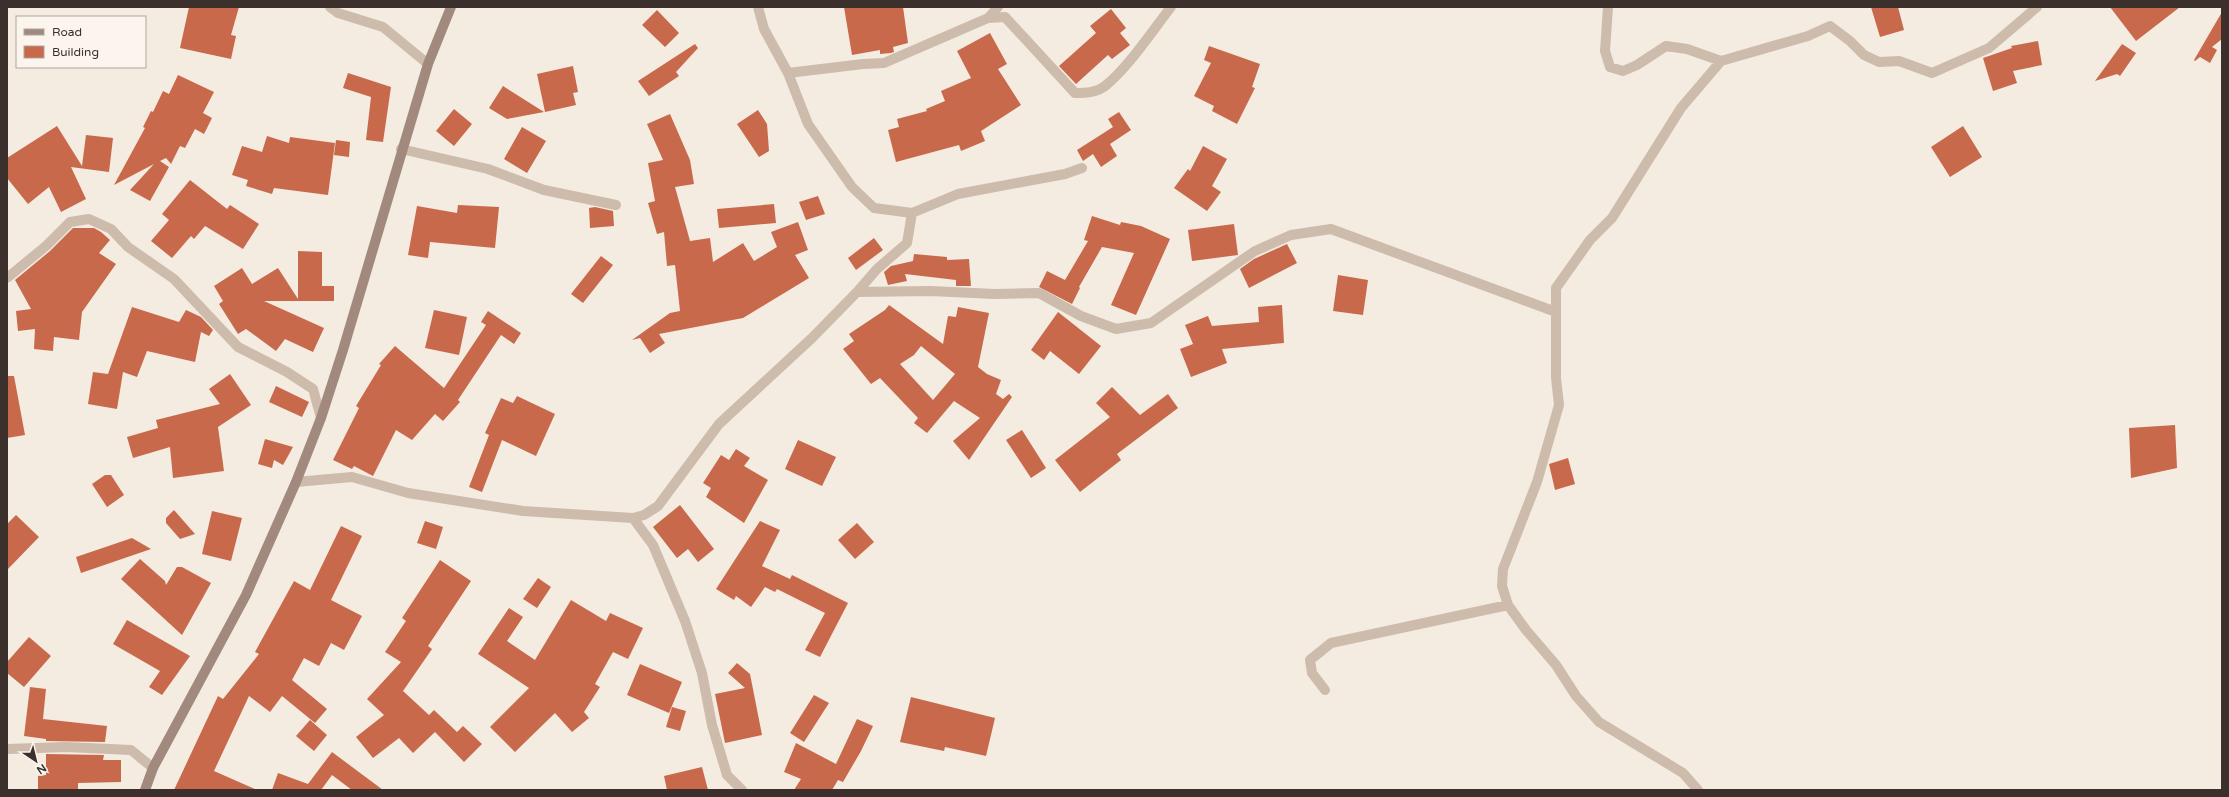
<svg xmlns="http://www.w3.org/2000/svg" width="2229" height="797" font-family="'Varela Round',sans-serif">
  <rect width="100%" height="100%" fill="#f4ebe1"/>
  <path fill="#c8694b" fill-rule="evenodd" d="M189,7H239L231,35L236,36L231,59L180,48Z
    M844,7H903L908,43L893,47L894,52L891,53L880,54V50L852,55Z
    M1871,7H1898L1904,30L1880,37Z
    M2110,7H2180L2136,41Z
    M1111,9L1126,28L1120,33L1130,45L1112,59L1108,55L1076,84L1059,66L1096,33L1090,26Z
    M657,10L679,33L665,47L642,25Z
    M2222,12V39L2212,47L2217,50L2210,63L2200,57L2195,61L2194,60Z
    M990,33L1007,64L998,69L1021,105L981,131L985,141L961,151L959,145L896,162L888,130L899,127L897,119L927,111L926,109L945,101L941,91L971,78L957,51Z
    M2038,41L2042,65L2013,71L2017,83L1993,91L1983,58L2012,48L2011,46Z
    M695,44L698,48L676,72L679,76L649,96L638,81Z
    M2122,44L2136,53L2120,76L2117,74L2095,81Z
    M1209,46L1260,64L1252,87L1255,88L1237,124L1212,111L1214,106L1194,96L1211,63L1204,60Z
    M573,66L578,92L573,93L576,105L545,112L537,74Z
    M348,73L391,87L383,142L366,140L371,97L343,88Z
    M178,75L214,92L203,113L212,118L204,134L195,129L185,148L180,146L171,164L166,158L160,161L169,167L150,201L130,190L154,164L114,185L145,128L143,127L151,111L153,112L163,91L169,94Z
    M503,86L544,112L507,119L489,108Z
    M454,109L472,124L454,146L436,131Z
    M758,110L767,124L769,151L759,157L737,124Z
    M1119,112L1131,130L1110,144L1117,156L1101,167L1093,154L1083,161L1077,150L1113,127L1108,119Z
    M670,114L690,160L694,184L675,187L690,241L710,238L713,262L743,243L754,261L777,247L771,232L798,222L808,250L795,255L809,278L743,318L659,334L665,343L650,353L640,338L632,340L670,313L680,311L675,265L667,266L664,232L657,234L648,203L655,201L648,163L663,160L647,124Z
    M57,126L82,166L86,135L113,138L109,172L71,167L86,199L61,212L49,187L28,204L7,178V158Z
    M1963,126L1982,157L1950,177L1931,147Z
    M522,127L546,141L527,173L504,159Z
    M267,136L289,143L290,137L335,143L328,195L274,188L272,194L246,186L248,180L232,175L242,146L262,152Z
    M336,140L350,142L349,157L334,155Z
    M1203,146L1227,159L1212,186L1221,192L1207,211L1174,188L1188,169L1190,171Z
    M190,180L227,209L230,205L259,224L243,249L205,226L194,239L191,236L172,258L151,241L169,220L162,214Z
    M818,196L825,214L806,220L799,202Z
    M774,204L776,223L719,228L717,209Z
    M458,205L499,207L495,248L430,242L428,258L408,255L417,206L457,213Z
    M595,207L613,211L614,226L590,228L589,208Z
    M1092,216L1120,225L1121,222L1141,226L1170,239L1136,315L1111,305L1134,253L1102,247L1079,287L1080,288L1072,304L1039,287L1047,271L1065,280L1088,241L1084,240Z
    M1234,224L1238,255L1192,261L1188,230Z
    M73,228H94L101,232L110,240L99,253L116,264L82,312L79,340L54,337L53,351L34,349L35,329L18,331L16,311L31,309L15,280L50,251Z
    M874,238L883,250L856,270L848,258Z
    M1287,244L1297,263L1249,288L1240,269L1254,259Z
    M298,251L322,252V286H334V301H264L324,328L313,352L285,339L276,351L246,329L238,334L219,304L223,301L214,286L242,268L252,284L278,268L298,299Z
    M914,254L947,257V260L969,259L971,286H956V280L905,274L907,281L888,285L884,272L891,266L913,261Z
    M601,256L613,265L583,303L571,294Z
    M1338,275L1368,280L1363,315L1333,311Z
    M889,305L943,344L948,316L956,317L958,307L989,313L978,367L987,374L1001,380L996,394L1003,399L1009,394L1012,397L969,460L953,441L980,418L954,401L927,433L914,423L918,418L880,378L871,384L843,349L854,341L849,334L885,310ZM921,346L955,374L933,400L900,364L914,355Z
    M1282,305L1284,343L1222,349L1227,363L1191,377L1180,349L1193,344L1185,325L1208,316L1212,326L1259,322L1258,307Z
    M132,307L179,322L186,310L201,317L213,330L209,336L201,332L195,362L147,351L137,377L123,372L117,409L88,404L93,372L108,374Z
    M434,310L467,317L459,355L425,348Z
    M488,311L521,333L514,344L501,335L458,400L460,402L443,421L435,414L412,440L396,430L373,476L354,466L352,469L333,460L359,408L356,406L381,365L379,364L395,346L444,388L486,325L481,322Z
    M1058,312L1101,346L1079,374L1050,351L1044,360L1031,350Z
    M230,374L251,405L218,427L224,471L173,478L170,447L133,458L127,437L158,428L156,420L220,404L209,389Z
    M7,376H14L25,435L7,438Z
    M276,386L309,402L302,417L269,402Z
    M1112,387L1140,415L1168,394L1178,408L1117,454L1121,460L1080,492L1055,460L1110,417L1096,403Z
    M517,396L555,414L536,456L502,440L482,492L469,487L489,435L485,433L501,398L513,403Z
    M2175,425L2177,468L2131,478L2129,428Z
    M1022,430L1046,468L1031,478L1006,440Z
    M265,439L293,447L283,465L274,460L272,468L258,464Z
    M798,440L836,457L822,486L785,469Z
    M736,449L750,458L744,466L768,480L744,523L706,497L711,488L703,483L721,455L729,460Z
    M1568,458L1575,484L1555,490L1549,464Z
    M105,475H111L124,495L107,507L92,484Z
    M680,505L714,549L698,562L688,549L677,558L653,527Z
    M174,510L195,534L180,539L166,523V518Z
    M212,511L242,518L231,561L202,554Z
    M16,515L39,537L7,570V524Z
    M425,521L443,527L436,549L417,543Z
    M760,521L780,530L762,566L790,579L792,575L848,603L820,657L805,650L825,613L777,589L775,592L765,587L751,607L736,596L734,600L716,589Z
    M857,523L874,542L855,559L838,540Z
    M341,526L362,536L331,600L362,616L344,650L331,643L319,666L304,658L292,680L327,709L315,723L282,696L270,712L249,696L214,771L257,790H174L218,696L223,699L259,654L255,652L294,581L310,590Z
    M132,538L151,549L81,573L76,557Z
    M140,559L165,581L166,585L177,567H182L211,583L182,635L121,579Z
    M440,560L471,581L428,646L432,649L403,691L429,715L434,710L457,732L463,726L482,744L464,762L435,732L413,753L399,738L373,758L356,737L384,715L367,699L401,662L385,652L406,621L402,618Z
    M538,578L551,587L537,608L523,599Z
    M571,600L606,621L610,613L643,628L628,659L613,652L595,684L600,687L584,712L589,718L572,732L555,713L515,752L490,727L529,688L478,654L509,608L523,617L507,641L535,660Z
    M127,620L190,656L162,695L149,687L160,671L113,644Z
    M29,637L51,656L24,687L7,673V662Z
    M737,663L750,674L762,735L725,743L715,694L745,688L728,673Z
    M640,664L682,682L669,713L627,695Z
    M30,687L46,689L43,719L107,726L105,742L46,741V739L24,736Z
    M814,695L829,703L804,742L790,733Z
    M911,697L995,718L986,756L945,747L944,751L900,742Z
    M672,707L686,711L680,731L666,727Z
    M857,719L873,726L861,751L843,782L838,780L832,790H794L801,779L784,772L796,743L836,764Z
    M310,720L327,735L314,751L296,736Z
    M332,752L383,790H352L332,775L321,790H272L278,773L308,784Z
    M46,754L104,755L103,760H121V782L78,783V790H38V776L46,775Z
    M702,767L708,790H667L664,776Z"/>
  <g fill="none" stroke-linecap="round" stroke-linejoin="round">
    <path stroke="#cdbbac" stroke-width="10" d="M330,7L338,13L383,27L428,64
      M758,7L764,29L788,73L808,124L852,187L874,208L912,213L958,194L1065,174L1082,168
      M1608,7L1605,51L1610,67L1623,71L1637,65L1666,46L1687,49L1721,61L1808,36L1830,26L1850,41L1864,55L1879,62L1899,61L1932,73L1989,48L2037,7
      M988,18L998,7
      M788,73L863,64L884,63L988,18L1005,17L1075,93C1085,93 1096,93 1105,86C1127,69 1153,30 1171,7
      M401,149L488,169L544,190L616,205
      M7,278L46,246L70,222L89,219L111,229L128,247L174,279L238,347L287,372L313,389L321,418
      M857,292L930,291L995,294L1039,293L1081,316L1116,329L1151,323L1255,251L1291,235L1331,229L1556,312
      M296,482L352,477L408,493L523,511L633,518L644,515L658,506L719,424L812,338L857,292L877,269L907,243L912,213
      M633,518L653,545L685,621L702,673L712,725L727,775L742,790
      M1325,690L1312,673L1310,660L1331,643L1508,605
      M7,749L66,747L131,750L153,768
      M1698,790L1683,773L1599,722L1576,696L1556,665L1526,630L1508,605L1502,586L1503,569L1537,482L1559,405L1556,378V288L1590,240L1612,218L1681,108L1721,61"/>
    <path stroke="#a18a7d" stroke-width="10" d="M145,790L153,768L246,595L296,482L321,418L343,350L428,64L451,7"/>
  </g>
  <rect width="2229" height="797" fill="none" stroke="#3b302b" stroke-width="16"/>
  <rect x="16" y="16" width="130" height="52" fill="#fbf5ee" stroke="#aea6a0"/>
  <rect x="24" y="29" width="20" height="6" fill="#a18a7d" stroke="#aea6a0"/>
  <text x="52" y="36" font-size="12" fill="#3b302b">Road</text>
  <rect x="24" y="46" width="20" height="12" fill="#c8694b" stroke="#aea6a0"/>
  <text x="52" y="56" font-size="12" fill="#3b302b">Building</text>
  <g transform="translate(36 761) rotate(145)" stroke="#fbf5ee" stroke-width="3" paint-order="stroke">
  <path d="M0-3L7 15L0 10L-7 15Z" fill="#3b302b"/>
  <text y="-6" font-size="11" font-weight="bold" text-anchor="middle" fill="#3b302b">N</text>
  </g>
</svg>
